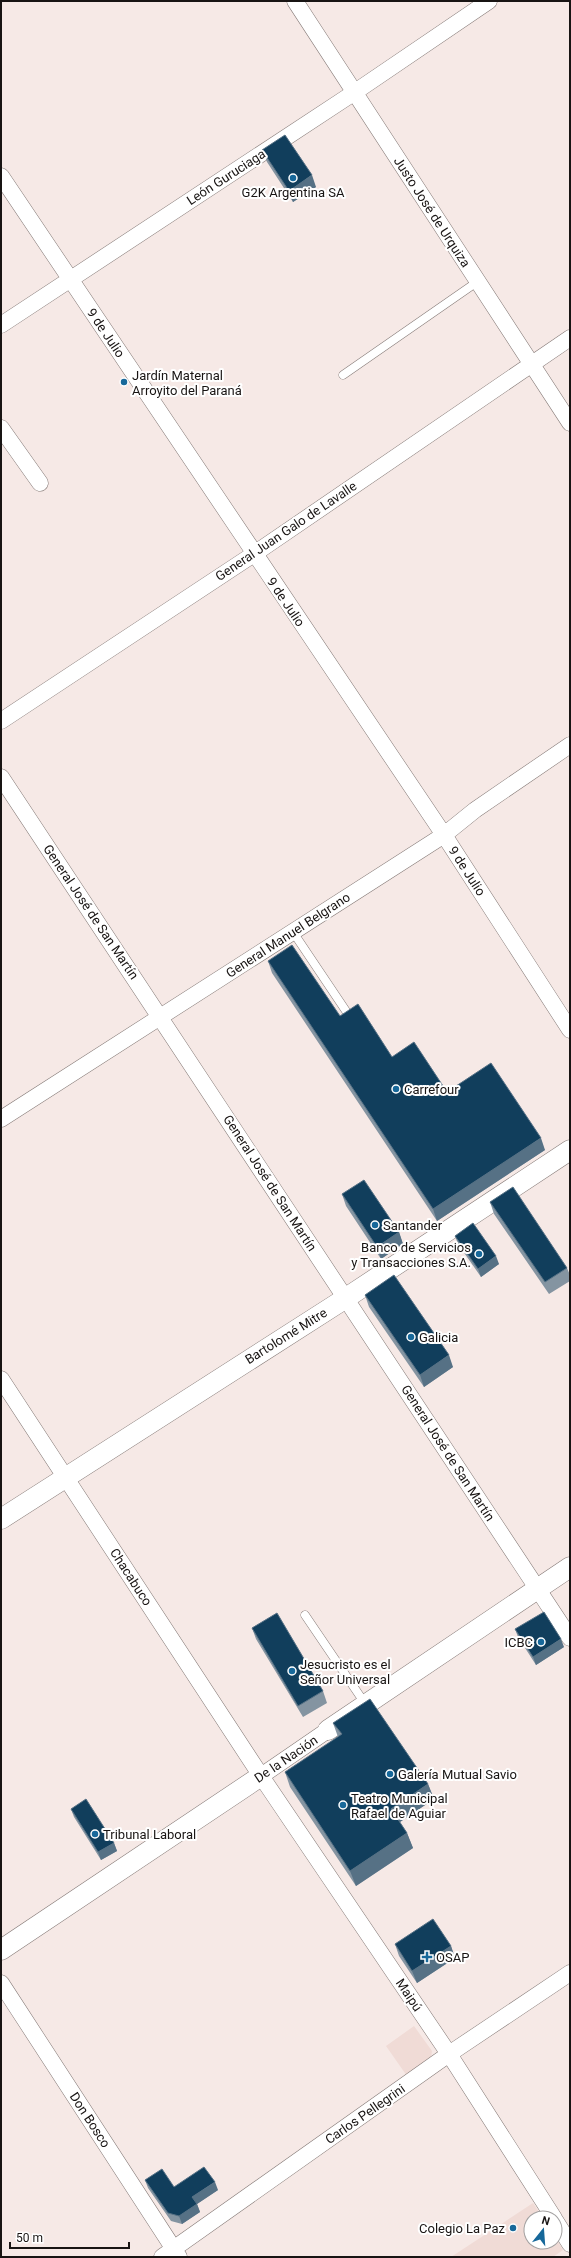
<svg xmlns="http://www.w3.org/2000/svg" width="571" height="2258" font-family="Roboto,sans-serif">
  <rect width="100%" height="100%" fill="#f6e9e6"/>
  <path fill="#f0dbd6" d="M414,2026L432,2051L431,2058L407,2076L386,2046Z
    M533,2203L543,2218H531V2242H555V2237L563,2250L553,2257H451Z"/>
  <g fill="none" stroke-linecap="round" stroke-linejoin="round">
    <defs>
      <path id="service" d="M343,375L477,282
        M293,932L348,1014
        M305,1615L366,1705"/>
      <path id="minor" d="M295,1L570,423
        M1,176L444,835L570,1030
        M1,325L355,92L489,1
        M1,428L40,483
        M1,721L254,554L570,338
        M1,777L570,1638
        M1,1119L444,835L475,810L570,745
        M1,1379L261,1776L449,2054L554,2218
        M261,1776L328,1730
        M1,1983L179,2257
        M555,2220L570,2244
        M162,2257L449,2054L570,1973"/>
      <path id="tertiary" d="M1,1519L346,1298L570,1150
        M328,1730L570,1567
        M1,1950L261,1776"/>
    </defs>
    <use href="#service" stroke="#857a77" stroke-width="9"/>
    <use href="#minor" stroke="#857a77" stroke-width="17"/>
    <use href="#tertiary" stroke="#857a77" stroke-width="21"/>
    <use href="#service" stroke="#fff" stroke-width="8"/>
    <use href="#minor" stroke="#fff" stroke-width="16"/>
    <use href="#tertiary" stroke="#fff" stroke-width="20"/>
  </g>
  <path fill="#8494a1" d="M262,150L316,187L293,202L267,162Z
    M268,961L392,1057L447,1092L545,1150L437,1221L272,973Z
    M342,1194L399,1232L403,1244L381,1259L346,1206Z
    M490,1202L567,1268L570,1275V1281L549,1294L494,1214Z
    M455,1236L499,1264L481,1277L458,1244Z
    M365,1295L453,1367L424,1387L369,1307Z
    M252,1628L323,1691L327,1703L303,1717L256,1639Z
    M515,1629L564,1647L536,1665L518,1637Z
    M333,1723L428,1784L434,1799L400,1822L407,1833L413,1848L356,1886L290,1787L285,1772L338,1737Z
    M71,1809L114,1843L117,1851L101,1860L74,1817Z
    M395,1944L451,1946L455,1958L417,1983L399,1956Z
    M145,2180L174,2187L218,2190L197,2204L200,2212L182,2224L171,2221L148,2188Z"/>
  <path fill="#567185" d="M312,175L316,187L293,202L289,191Z
    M541,1138L545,1150L437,1221L433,1209Z
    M399,1232L403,1244L381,1259L377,1247Z
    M496,1256L499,1264L481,1277L478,1269Z
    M449,1355L453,1367L424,1387L420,1375Z
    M561,1639L564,1647L536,1665L533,1657Z
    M428,1784L434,1799L397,1824L391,1809Z
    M407,1833L413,1848L356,1886L350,1871Z
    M114,1843L117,1851L101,1860L98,1852Z
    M451,1946L455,1958L417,1983L412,1971Z
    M215,2182L218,2190L197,2204L200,2212L182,2224L179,2216L192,2197Z"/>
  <path fill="#113e5c" stroke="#567185" d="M285,135L312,175L289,191L262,150Z
    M292,945L340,1016L358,1004L392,1057L414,1042L447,1092L491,1063L541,1138L433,1209L268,961Z
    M364,1180L399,1232L377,1247L342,1194Z
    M513,1187L567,1268L545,1282L490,1202Z
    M473,1223L496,1256L478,1269L455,1236Z
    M394,1275L449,1355L420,1375L365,1295Z
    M544,1612L561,1639L533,1657L515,1629Z
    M277,1613L323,1691L298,1706L252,1628Z
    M370,1699L428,1784L391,1809L407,1833L350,1871L285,1772L342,1734L333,1723Z
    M86,1799L114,1843L98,1852L71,1809Z
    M433,1919L451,1946L412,1971L395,1944Z
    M204,2167L215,2182L192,2197L197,2204L179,2216L168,2213L145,2180L162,2169L174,2187Z"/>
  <g fill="#17689a" stroke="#fff" stroke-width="1.5">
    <circle cx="293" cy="178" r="4"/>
    <circle cx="124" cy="382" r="4"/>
    <circle cx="396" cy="1089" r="4"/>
    <circle cx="375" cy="1225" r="4"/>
    <circle cx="479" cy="1254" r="4"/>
    <circle cx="411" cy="1337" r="4"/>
    <circle cx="541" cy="1642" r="4"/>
    <circle cx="292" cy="1671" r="4"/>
    <circle cx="390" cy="1774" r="4"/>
    <circle cx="343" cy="1805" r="4"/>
    <circle cx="95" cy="1834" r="4"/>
    <path d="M425 1951h4v4h4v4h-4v4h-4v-4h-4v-4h4z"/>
    <circle cx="513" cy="2228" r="4"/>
  </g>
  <g text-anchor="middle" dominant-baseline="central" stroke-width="4" stroke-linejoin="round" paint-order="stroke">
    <g font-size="13" fill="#181413" stroke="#fff">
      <text transform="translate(226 177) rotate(-33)">León Guruciaga</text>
      <text transform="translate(432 212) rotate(57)">Justo José de Urquiza</text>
      <text transform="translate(106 333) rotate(56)">9 de Julio</text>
      <text transform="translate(286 531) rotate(-34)">General Juan Galo de Lavalle</text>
      <text transform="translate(286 602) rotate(56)">9 de Julio</text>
      <text transform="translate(467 871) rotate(57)">9 de Julio</text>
      <text transform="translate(91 912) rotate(56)">General José de San Martín</text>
      <text transform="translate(288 935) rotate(-33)">General Manuel Belgrano</text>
      <text transform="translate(270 1183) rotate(57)">General José de San Martín</text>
      <text transform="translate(286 1336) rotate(-32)">Bartolomé Mitre</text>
      <text transform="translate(448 1453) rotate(57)">General José de San Martín</text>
      <text transform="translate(131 1577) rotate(57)">Chacabuco</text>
      <text transform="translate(286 1759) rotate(-34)">De la Nación</text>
      <text transform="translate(409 1995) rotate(56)">Maipú</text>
      <text transform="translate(365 2114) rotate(-35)">Carlos Pellegrini</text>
      <text transform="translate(90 2120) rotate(57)">Don Bosco</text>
    </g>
    <g font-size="13" fill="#181413" stroke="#fff" text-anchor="start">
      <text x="293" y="192" text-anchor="middle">G2K Argentina SA</text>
      <text x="132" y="375">Jardín Maternal<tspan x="132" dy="15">Arroyito del Paraná</tspan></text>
      <text x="404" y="1089">Carrefour</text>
      <text x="383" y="1225">Santander</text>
      <text x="471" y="1247" text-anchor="end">Banco de Servicios<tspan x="471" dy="15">y Transacciones S.A.</tspan></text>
      <text x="419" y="1337">Galicia</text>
      <text x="533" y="1642" text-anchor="end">ICBC</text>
      <text x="300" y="1664">Jesucristo es el<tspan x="300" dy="15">Señor Universal</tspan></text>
      <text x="398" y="1774">Galería Mutual Savio</text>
      <text x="351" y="1798">Teatro Municipal<tspan x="351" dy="15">Rafael de Aguiar</tspan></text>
      <text x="103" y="1834">Tribunal Laboral</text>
      <text x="436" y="1957">OSAP</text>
      <text x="505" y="2228" text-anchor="end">Colegio La Paz</text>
    </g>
  </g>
  <rect width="571" height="2258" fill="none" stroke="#181413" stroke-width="4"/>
  <g transform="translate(543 2230) rotate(17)"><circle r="19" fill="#ffffff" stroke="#a3a1a1"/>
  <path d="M0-3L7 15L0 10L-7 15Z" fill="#17689a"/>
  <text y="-6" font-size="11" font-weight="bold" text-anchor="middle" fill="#181413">N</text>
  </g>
  <path d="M10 2242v6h119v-6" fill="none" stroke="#181413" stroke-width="2"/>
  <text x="16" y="2242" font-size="12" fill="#181413" stroke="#ffffff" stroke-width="3" paint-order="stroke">50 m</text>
</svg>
